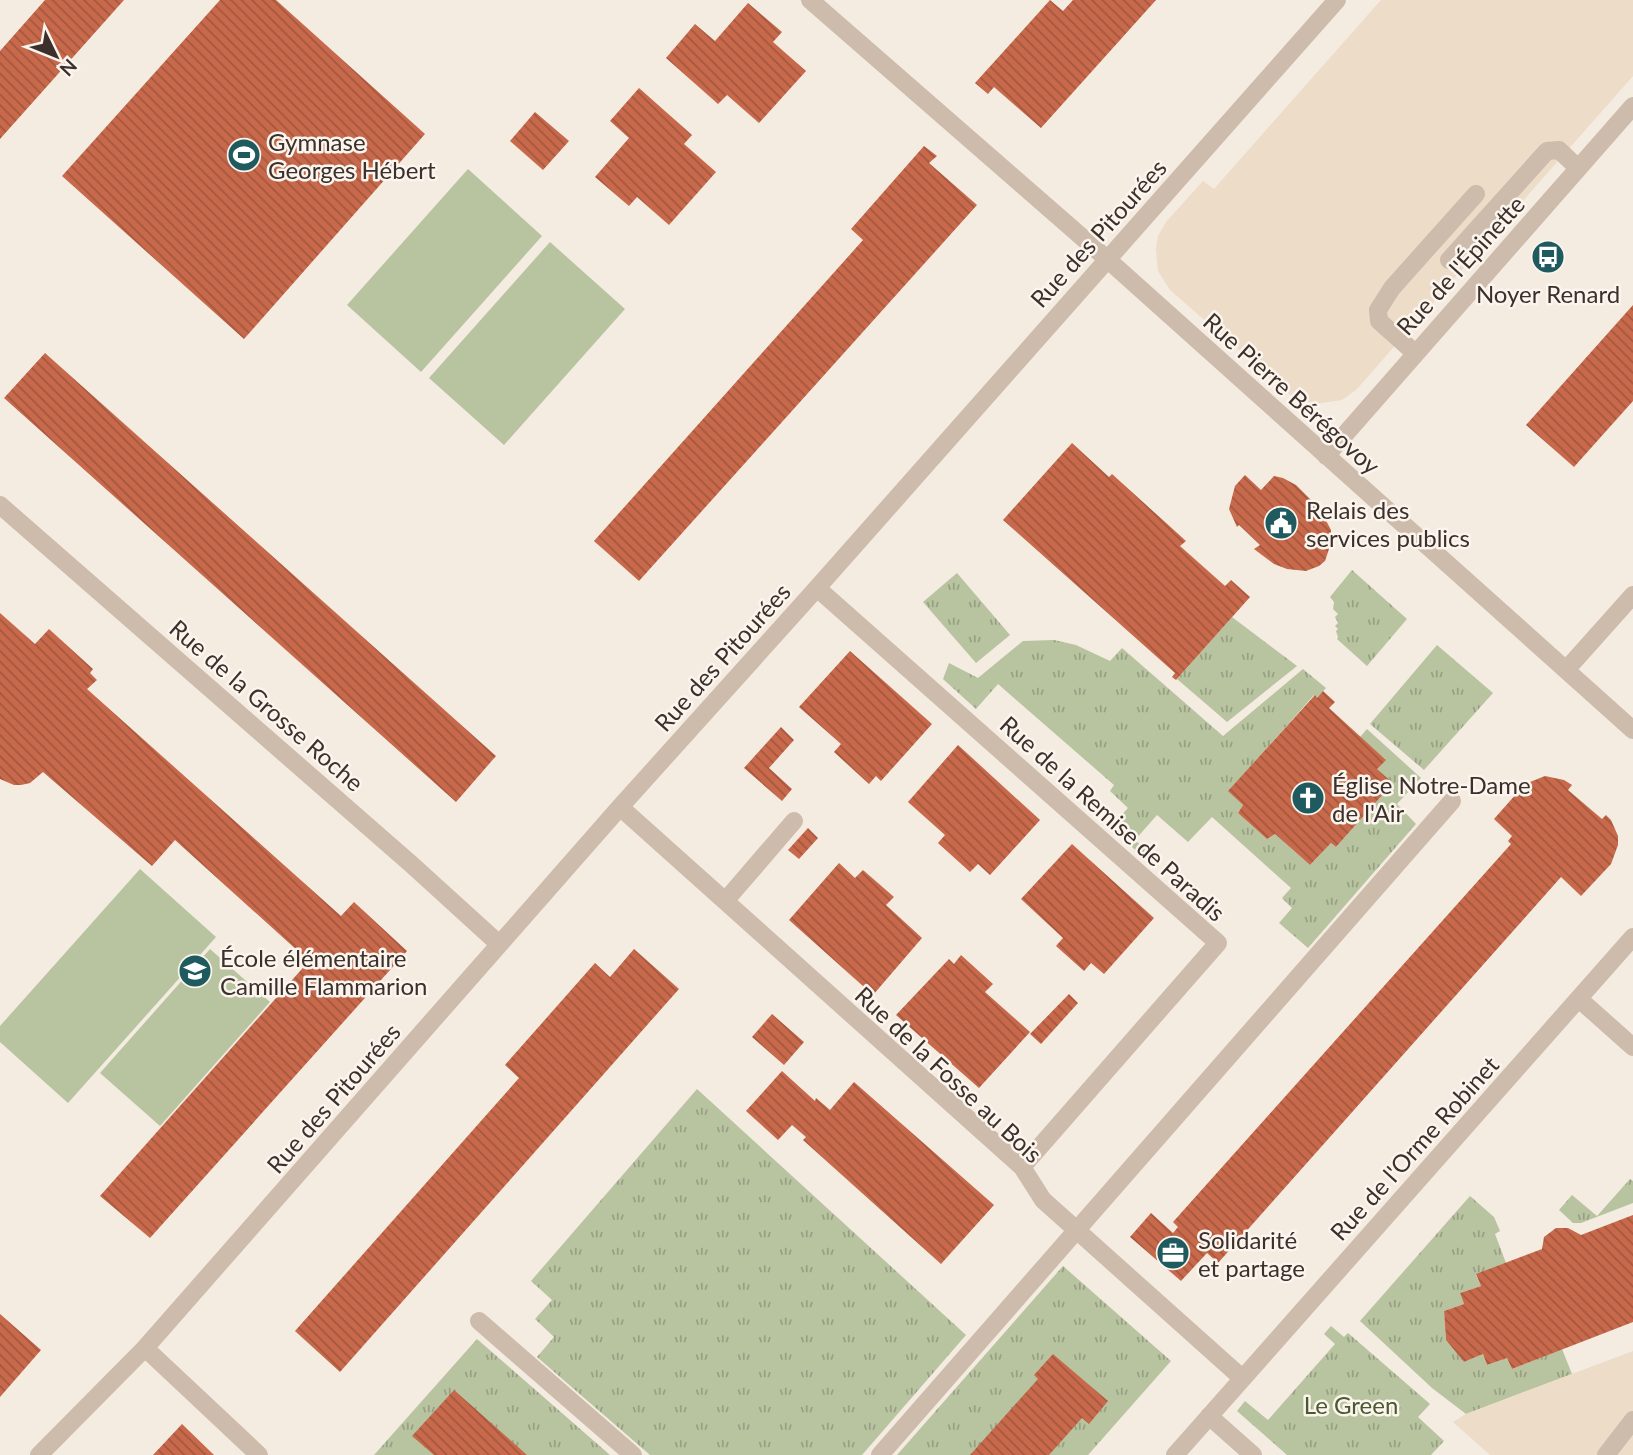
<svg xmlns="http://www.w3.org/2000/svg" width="1633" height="1455" font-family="Lato,sans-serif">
  <defs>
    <pattern id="grass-tufts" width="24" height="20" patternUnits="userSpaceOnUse" patternTransform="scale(1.75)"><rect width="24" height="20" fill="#b8c4a0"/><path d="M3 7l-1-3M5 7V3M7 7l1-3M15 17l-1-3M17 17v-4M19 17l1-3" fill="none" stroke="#97a083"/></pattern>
    <pattern id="building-back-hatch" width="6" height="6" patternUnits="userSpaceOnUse" patternTransform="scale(1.75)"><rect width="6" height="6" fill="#c8694b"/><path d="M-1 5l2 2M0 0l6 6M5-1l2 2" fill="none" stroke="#a4573f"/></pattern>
  </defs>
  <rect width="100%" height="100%" fill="#f4ebe1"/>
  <path fill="url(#grass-tufts)" d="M1352,570L1407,619L1367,666L1337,639L1338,637L1336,631L1338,629L1335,626L1338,623L1335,617L1338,614L1333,609L1334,602L1330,597Z
    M957,573L1010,635L976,663L923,602Z
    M1232,617L1297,666L1227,722L1177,679Z
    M1054,640L1076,645L1110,661L1122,648L1223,736L1303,669L1326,688L1317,698L1314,695L1229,791L1243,805L1238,813L1267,839L1275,834L1310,865L1331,843L1336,847L1393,783L1377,769L1385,759L1360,737L1367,729L1421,778L1397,804L1416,824L1308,948L1279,923L1292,908L1282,898L1291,888L1212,817L1188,842L1157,815L1135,840L1160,863L1155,868L1110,827L1128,808L1110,791L1114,785L998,684L976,709L943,679L949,663L978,678L1023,641Z
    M1437,645L1493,693L1424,770L1370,724Z
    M697,1089L966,1335L862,1455H650L537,1357L554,1337L535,1319L552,1300L531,1281Z
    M1630,1179L1633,1181V1203L1581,1223H1573L1559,1210L1572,1195L1597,1216Z
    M1470,1196L1494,1217L1500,1231L1495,1234L1506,1263L1476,1275L1481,1286L1460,1293L1464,1304L1444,1311L1446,1340L1464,1362L1483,1354L1487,1365L1507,1358L1512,1369L1562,1349L1572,1374L1466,1414L1432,1388L1360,1321Z
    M1063,1266L1171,1361L1088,1455H897Z
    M1331,1326L1344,1337L1348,1333L1430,1404L1418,1417L1444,1441L1431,1455H1287L1237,1411L1245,1401L1268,1420L1335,1344L1324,1334Z
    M477,1339L610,1455H374Z"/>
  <path fill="#b8c4a0" d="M468,169L542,236L421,372L347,305Z
    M550,242L625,309L504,445L429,378Z
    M140,869L216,937L68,1103L0,1042V1026Z
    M210,949L270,1002L160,1126L100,1073Z"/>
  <path fill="#ecdcc8" d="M1381,0H1633V76L1356,390L1342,400L1315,404L1297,399L1288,393L1170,290L1158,271L1156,248L1158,236L1166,222L1203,181L1214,189Z
    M1633,1351V1455H1490L1453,1422L1466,1414Z"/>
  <path fill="url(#building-back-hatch)" d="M45,0H124L0,139V51Z
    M220,0H276L425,134L244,339L62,176Z
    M1050,0L1063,11L1073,0H1156L1041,128L994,87L988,94L975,83Z
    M748,3L782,32L773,42L806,71L759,123L727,95L718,104L666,58L695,24L715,41Z
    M639,88L692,135L684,144L716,172L669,225L637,197L629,206L595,177L629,138L610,121Z
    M535,112L569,141L543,170L510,141Z
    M924,146L937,156L929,163L977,205L639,581L594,541L863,240L851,229Z
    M1633,305V401L1574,467L1526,425Z
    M45,353L496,756L456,802L4,398Z
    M1072,443L1109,477L1112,474L1186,541L1180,546L1225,586L1231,580L1250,597L1176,680L1172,677L1175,673L1003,520Z
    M1245,475L1261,490L1274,476L1283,478L1296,485L1320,509L1331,530V543L1325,561L1319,566L1306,571L1287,569L1274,564L1254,549L1260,545L1239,525L1237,527L1229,509L1235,486Z
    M0,613L35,644L49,629L93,669L90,673L97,680L87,689L341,916L354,902L407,951L150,1238L100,1196L309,961L175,840L152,866L43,772L30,783L21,785H14L0,779Z
    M850,651L932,724L881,781L876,776L869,784L834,752L841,744L799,707Z
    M1323,691L1335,702L1329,708L1386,760L1377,769L1393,783L1336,847L1331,843L1310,865L1275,834L1267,839L1238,813L1243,805L1228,791L1315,695L1317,698Z
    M781,727L794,740L769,768L792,789L782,801L744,768Z
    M958,745L1040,820L990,875L978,864L970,872L938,843L945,835L908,802Z
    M1545,776L1564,780L1572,785L1568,790L1602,819L1606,815L1611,820L1618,836V845L1611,864L1581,896L1561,877L1218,1263L1207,1253L1181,1281L1130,1237L1151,1213L1173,1233L1178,1227L1173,1222L1511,844L1508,841L1512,836L1494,819L1525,784Z
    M808,828L818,838L799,859L788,850Z
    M1072,844L1154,918L1104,974L1091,963L1084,971L1056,946L1063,938L1021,899Z
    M839,863L855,878L863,870L894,897L886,905L922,938L873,995L789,920Z
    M634,949L679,989L340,1372L295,1331L519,1078L505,1065L595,963L610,977Z
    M961,955L993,984L985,992L1030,1032L979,1088L896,1015L949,959L954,964Z
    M1069,994L1078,1003L1041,1044L1030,1034Z
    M772,1014L804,1042L784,1065L752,1037Z
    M782,1071L815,1101L816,1098L830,1110L854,1082L994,1205L941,1264L803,1140L806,1137L792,1125L778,1140L746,1111Z
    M1633,1215V1322L1512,1369L1507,1358L1487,1365L1483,1354L1464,1362L1446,1340L1444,1311L1464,1304L1460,1293L1481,1286L1476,1274L1542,1249L1544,1237L1556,1228H1568L1581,1235Z
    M0,1314L41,1350L0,1397Z
    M1053,1354L1108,1401L1089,1424L1082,1418L1049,1455H970L1038,1379L1034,1375Z
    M454,1390L527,1455H434L412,1436Z
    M182,1424L214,1455H153Z"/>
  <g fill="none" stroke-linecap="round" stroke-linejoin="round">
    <path stroke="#cdbbac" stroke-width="18" d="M810,0L1107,259L1633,730
      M1449,260L1547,151L1559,150L1578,168
      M1415,353L1379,321L1378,310L1392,288L1476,194
      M1326,456L1633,106
      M0,505L411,864L499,944
      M817,588L1218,943L1022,1167
      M1566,670L1633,595
      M620,807L1022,1167L1043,1200L1242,1378
      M726,900L794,821
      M1579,999L1633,1047
      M479,1321L633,1455
      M145,1348L259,1455
      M1209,1416L1253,1455
      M39,1455L145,1348L620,807L817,588L1337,0
      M880,1455L1452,801
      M1175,1455L1633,937
      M1606,1455L1633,1420"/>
  </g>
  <defs>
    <symbol id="stadium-disc" viewBox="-11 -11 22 22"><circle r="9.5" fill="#1f5a5e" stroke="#fbf5ee"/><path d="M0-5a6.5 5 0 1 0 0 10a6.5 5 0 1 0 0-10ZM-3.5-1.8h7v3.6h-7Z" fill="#fff"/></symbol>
    <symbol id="bus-disc" viewBox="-11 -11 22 22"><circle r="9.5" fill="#1f5a5e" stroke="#fbf5ee"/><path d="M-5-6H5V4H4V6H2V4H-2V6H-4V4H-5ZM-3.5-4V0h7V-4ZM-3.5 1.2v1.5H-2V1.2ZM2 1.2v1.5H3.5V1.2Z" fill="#fff"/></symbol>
    <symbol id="civic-disc" viewBox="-11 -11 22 22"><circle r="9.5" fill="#1f5a5e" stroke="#fbf5ee"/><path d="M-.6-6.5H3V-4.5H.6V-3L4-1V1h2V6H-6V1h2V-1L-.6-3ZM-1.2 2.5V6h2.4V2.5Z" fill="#fff"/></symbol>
    <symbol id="church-disc" viewBox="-11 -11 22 22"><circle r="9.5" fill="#1f5a5e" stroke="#fbf5ee"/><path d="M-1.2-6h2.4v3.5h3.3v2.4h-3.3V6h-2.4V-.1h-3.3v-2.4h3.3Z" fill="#fff"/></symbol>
    <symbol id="school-disc" viewBox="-11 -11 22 22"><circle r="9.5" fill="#1f5a5e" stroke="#fbf5ee"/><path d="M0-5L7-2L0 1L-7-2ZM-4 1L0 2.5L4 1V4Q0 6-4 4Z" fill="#fff"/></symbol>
    <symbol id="office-disc" viewBox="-11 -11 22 22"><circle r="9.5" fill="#1f5a5e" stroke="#fbf5ee"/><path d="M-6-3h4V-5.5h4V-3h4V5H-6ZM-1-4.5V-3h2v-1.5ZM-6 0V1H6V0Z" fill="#fff"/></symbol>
  </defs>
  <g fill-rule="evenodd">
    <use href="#stadium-disc" x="225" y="136" width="38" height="38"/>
    <use href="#bus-disc" x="1529" y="238" width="38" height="38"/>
    <use href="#civic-disc" x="1262" y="504" width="38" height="38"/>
    <use href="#church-disc" x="1289" y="779" width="38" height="38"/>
    <use href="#school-disc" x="176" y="952" width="38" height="38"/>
    <use href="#office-disc" x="1154" y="1234" width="38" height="38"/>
  </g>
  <g text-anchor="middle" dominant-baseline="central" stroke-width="5" stroke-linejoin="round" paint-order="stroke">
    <g font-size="24" fill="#3b302b" stroke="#fbf5ee" text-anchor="start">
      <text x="268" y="141">Gymnase<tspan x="268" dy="28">Georges Hébert</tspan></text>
      <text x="1548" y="293" text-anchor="middle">Noyer Renard</text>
      <text x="1306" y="509">Relais des<tspan x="1306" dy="28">services publics</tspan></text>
      <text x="1332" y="784">Église Notre-Dame<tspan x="1332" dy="28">de l'Air</tspan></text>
      <text x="220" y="957">École élémentaire<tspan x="220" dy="28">Camille Flammarion</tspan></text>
      <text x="1198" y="1239">Solidarité<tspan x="1198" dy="28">et partage</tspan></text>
    </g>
    <g font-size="24" fill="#3b302b" stroke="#fbf5ee">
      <text transform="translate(1098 233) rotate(-48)">Rue des Pitourées</text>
      <text transform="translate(1460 265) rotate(-48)">Rue de l'Épinette</text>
      <text transform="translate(1292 393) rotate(42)">Rue Pierre Bérégovoy</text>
      <text transform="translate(722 657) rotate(-48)">Rue des Pitourées</text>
      <text transform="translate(267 705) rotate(41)">Rue de la Grosse Roche</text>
      <text transform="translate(1113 818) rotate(42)">Rue de la Remise de Paradis</text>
      <text transform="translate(949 1074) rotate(43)">Rue de la Fosse au Bois</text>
      <text transform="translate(333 1098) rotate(-49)">Rue des Pitourées</text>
      <text transform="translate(1414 1148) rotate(-48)">Rue de l'Orme Robinet</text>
    </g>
    <g font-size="24" fill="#4a5a2e" stroke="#fbf5ee">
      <text x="1351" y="1404">Le Green</text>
    </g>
  </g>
  <g transform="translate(56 56) rotate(133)" stroke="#fbf5ee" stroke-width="5" paint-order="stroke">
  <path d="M0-5L12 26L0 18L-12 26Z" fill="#3b302b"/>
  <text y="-10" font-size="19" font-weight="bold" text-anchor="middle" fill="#3b302b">N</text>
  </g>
</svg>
